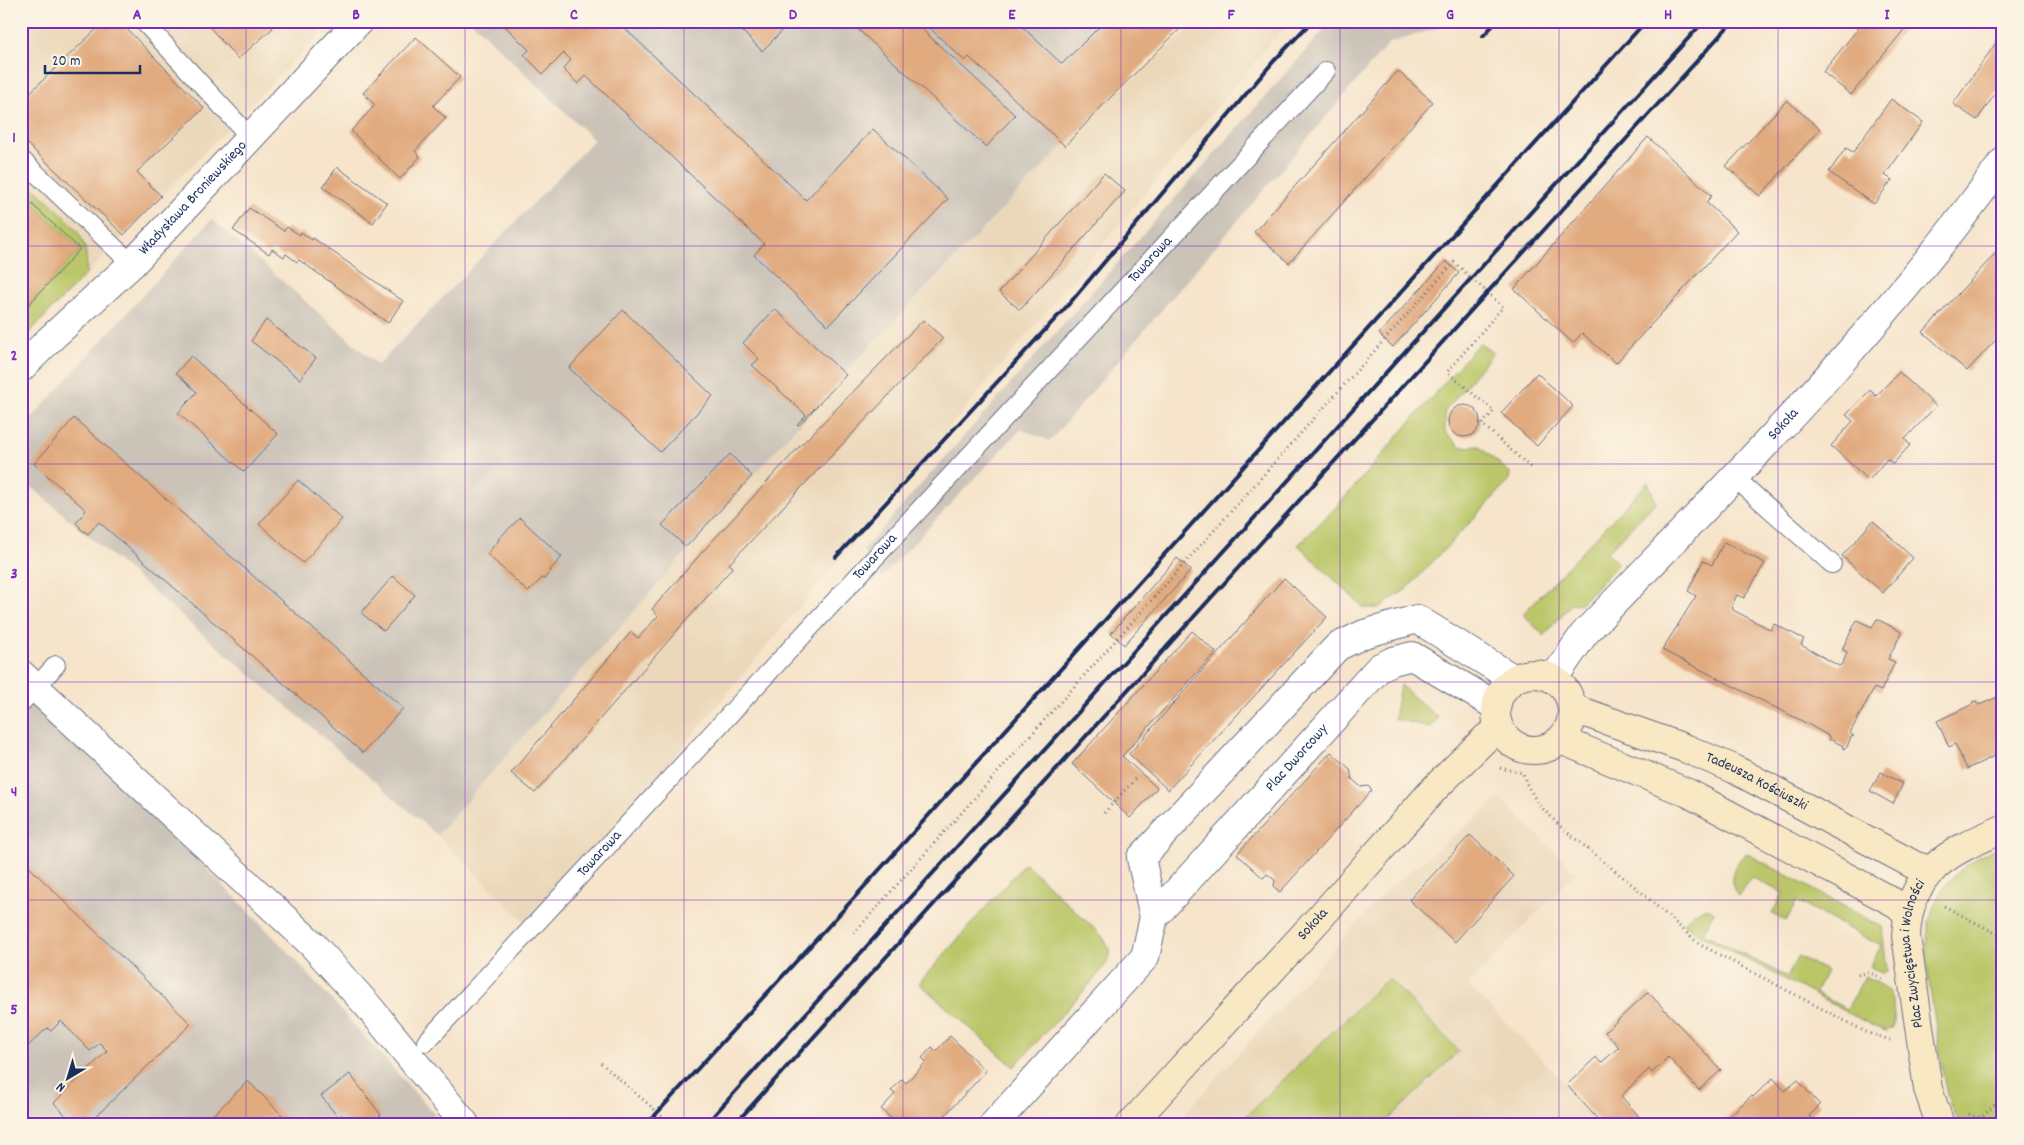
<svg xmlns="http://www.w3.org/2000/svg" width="2024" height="1145" font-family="Dekko,sans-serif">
  <rect width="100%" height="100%" fill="#fcf5e5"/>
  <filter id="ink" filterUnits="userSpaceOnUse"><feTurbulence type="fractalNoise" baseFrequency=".02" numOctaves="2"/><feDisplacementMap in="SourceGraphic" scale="10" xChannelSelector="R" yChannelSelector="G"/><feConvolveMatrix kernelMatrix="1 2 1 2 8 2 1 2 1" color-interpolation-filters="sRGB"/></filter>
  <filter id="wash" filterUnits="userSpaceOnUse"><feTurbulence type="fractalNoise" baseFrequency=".0096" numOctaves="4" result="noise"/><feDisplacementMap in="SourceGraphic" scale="20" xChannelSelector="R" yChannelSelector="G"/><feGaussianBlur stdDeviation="1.12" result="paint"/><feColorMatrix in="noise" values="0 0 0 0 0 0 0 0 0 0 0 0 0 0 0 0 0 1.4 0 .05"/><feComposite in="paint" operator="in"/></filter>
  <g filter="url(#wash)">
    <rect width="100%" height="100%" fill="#f6e4cb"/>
    <path fill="#ebd8ba" d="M21,21H332L21,341Z
      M1199,21H1289L531,928L437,835L841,376L1104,104Z
      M1500,798L1576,872L1468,985L1567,1085L1602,1124H1175L1385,892Z"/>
    <path fill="#cbc3b8" d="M471,21H1184L841,376L437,835L21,478V430L212,219L378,365L594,140Z
      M1332,21H1444L1438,28L1389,43L1050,441L1021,429L881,578L863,550Z
      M36,693L293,957L443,1124H21V711Z"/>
    <path fill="#bac667" stroke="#6a7a62" d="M21,177C38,193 69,216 80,236C87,248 87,261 86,274L21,341V313L80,249L21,194Z
      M1479,343L1493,353L1445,411V432L1461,447L1479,446L1510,473L1509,481L1407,589L1378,608H1364L1298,545L1340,503Z
      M1648,482L1656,502L1607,552L1618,564L1581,603L1571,604L1544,636L1523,614Z
      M1400,685L1438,718L1430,727L1394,719Z
      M2003,845V1124H1961C1943,1101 1943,1067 1938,1040C1925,954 1904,887 2003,845Z
      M1746,853L1882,927L1887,971L1881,973L1870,967L1881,946L1797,901L1786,921L1772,914L1783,893L1751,877L1739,896L1737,895C1727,878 1733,866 1746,853Z
      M1025,863L1102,936L1110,950L1107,963L1097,976L1014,1067L919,983Z
      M1707,908L1714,912L1703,933L1787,977L1798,956L1826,971L1815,993L1847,1009L1865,976C1882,986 1891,987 1893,1007C1894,1014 1895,1020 1893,1027L1886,1031L1875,1027L1701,935L1683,923L1694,913Z
      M1388,978L1459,1051L1384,1124H1256L1247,1115Z"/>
    <g id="blocks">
      <path fill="#e1aa7f" d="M105,21H119L204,108L137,172L161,196L124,235L21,138V101Z
        M204,21H267L273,28L238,59Z
        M500,21H617L806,200L873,129L948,199L828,326L754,255L764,244L586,76L578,84L563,69L571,60L564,53L543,74L524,55L529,50Z
        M732,21H770L781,32L762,51Z
        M849,21H913L1015,115L986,147Z
        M922,21H1016L1062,64L1105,21H1188L1104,104L1065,146L969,57L965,61Z
        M1864,21H1911L1851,95L1823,72Z
        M2003,33V83L1977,120L1953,104Z
        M416,37L460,77L433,106L446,118L415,151L420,157L400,179L351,131L375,105L363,93Z
        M1398,71L1433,102L1289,263L1254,232Z
        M1891,99L1923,122L1885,175L1892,180L1874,204L1829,172L1846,148L1853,152Z
        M1787,100L1820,129L1760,196L1726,166Z
        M1648,137L1712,196L1706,202L1737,231L1616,363L1582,333L1573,343L1514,289Z
        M337,167L387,203L373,223L323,187Z
        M1104,173L1125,191L1020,310L999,292Z
        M21,194L80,249L21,313Z
        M249,208L284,231L287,227L300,235L301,232L312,240L313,238L403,301L388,323L299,260L297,262L286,254L284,257L272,249L269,254L233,230Z
        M2003,245V332L1967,371L1923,332Z
        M1446,261L1459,273L1393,347L1379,334Z
        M775,309L846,375L799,425L797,424L806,415L752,365L759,359L743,343Z
        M623,310L713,396L660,452L569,368Z
        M266,320L316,358L300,379L251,341Z
        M923,320L943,338L729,564L733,567L535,793L511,773L631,632L638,638L658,616L652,609L705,549L800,446Z
        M191,356L278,434L244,472L178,413L197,392L176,373Z
        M1899,372L1936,406L1905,439L1910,445L1893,464L1887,459L1869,480L1831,446L1853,421L1846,415L1870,390L1876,396Z
        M1537,373L1573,406L1537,446L1501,413Z
        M1448 421a16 16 0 1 1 32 0a16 16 0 1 1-32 0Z
        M74,418L403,708L363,753L99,522L88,534L79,528L80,527L76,523L86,510L34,464Z
        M730,454L752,476L686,547L662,525Z
        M298,480L342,519L303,563L259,524Z
        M520,518L562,557L550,570L551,571L544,579L542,578L528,592L487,554L499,540L498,539Z
        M1873,521L1913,558L1883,593L1842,556Z
        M1724,542L1765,563L1744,598L1737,595L1732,605L1733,610L1771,630L1774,624L1804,639L1801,645L1839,666L1843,663L1847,652L1842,649L1857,620L1872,627L1877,619L1902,632L1888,659L1895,662L1881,691L1874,688L1850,733L1854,736L1851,737L1847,747L1843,749V746L1832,740H1829V736L1804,722L1662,650L1696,596L1688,591L1703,561L1712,565Z
        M1177,558L1191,570L1124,645L1111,633Z
        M393,576L415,595L384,631L361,613Z
        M1284,578L1327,617L1168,790L1129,754Z
        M1192,631L1216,652L1122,756L1157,788L1130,818L1072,764Z
        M1998,697L2003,706V752L1967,769L1955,744L1949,747L1937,721L1973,704L1972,702L1976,701L1979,705Z
        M1331,752L1350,769L1352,779L1361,787L1368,786L1372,790L1280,892L1274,887L1275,880L1267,874L1263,878L1237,854Z
        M1881,772L1903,784L1893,804L1870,791Z
        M1470,835L1514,876L1455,942L1409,900Z
        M26,864L191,1024L88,1124H74L54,1103L107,1051L100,1043L90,1051L61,1021L51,1031L47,1028L25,1049L21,1046V869Z
        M1648,992L1721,1070L1699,1090L1668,1057L1652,1073L1649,1069L1621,1096L1646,1124H1602L1567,1085L1596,1057L1601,1063L1619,1047L1605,1032Z
        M950,1036L986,1071L937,1124H897L881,1109L895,1094L891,1091L902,1079L906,1083L926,1062L922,1058L932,1047L936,1051Z
        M350,1074L381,1115L370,1124H349L342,1115L338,1117L321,1096Z
        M1773,1078L1785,1091L1798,1080L1820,1105L1809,1116L1816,1124H1724V1121L1751,1096L1753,1097Z
        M248,1081L291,1124H204Z"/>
    </g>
  </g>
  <g filter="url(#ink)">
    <use href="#blocks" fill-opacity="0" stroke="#686e84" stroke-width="1"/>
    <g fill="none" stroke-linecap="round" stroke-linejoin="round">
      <defs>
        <g id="lane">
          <path d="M143,21L250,137"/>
          <path d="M21,159L132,264"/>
          <path d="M1734,477L1832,564"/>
          <path d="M21,703L56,665"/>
          <path id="s1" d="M426,1042L1326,71"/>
        </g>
        <g id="street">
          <path id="s2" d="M21,368L49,340L132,264L359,21"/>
          <path d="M21,674L312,944L368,1006L465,1124"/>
          <path id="s3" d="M1553,679L1584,634C1729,482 1880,333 2003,162"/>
          <path d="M1154,917L1141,858L1337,647L1364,634L1417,619L1514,679"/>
          <path id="s4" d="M994,1124L1145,957L1154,917L1380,667L1393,661L1412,656L1496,706"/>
        </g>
        <g id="secondary">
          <circle cx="1534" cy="712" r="38"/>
          <path id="s5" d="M1572,708L1687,749L1734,769L1916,866L1932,870"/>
          <path d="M1561,740L1688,793L1897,904L1908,914"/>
          <path id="s6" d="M1131,1124L1323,914L1435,788L1487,737L1500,730"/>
          <path id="s7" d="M1940,1124L1928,1089L1906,936C1909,870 1949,852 2003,829"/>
        </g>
      </defs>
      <use href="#lane" stroke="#686e84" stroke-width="20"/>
      <use href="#street" stroke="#686e84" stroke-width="30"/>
      <use href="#secondary" stroke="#686e84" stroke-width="30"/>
      <path stroke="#686e84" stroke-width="3" stroke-dasharray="1 4" stroke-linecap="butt" d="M1500,768L1523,773L1526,783L1539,805L1561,827L1640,891L1699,944L1866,1032L1890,1040
        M1104,813L1135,779
        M1944,906L2003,937
        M854,933L1454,262L1503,307L1447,372L1494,411L1482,424L1532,469
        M1858,975L1869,972L1882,979
        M601,1063L671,1124
        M1969,1114L1972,1116L1982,1117L2003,1097"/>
      <use href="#lane" stroke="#fff" stroke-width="18"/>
      <use href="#street" stroke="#fff" stroke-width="28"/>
      <use href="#secondary" stroke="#f8e8c3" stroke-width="28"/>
      <path stroke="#1b2f5e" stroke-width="4" d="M1483,36L1497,21
        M836,557L1069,304L1273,62L1312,21
        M647,1124L835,919L1646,21
        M706,1124L1704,21
        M735,1124L1733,21"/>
    </g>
  </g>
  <path fill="none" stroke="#7b2cbf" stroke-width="1" stroke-opacity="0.55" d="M246,21V1124M465,21V1124M684,21V1124M903,21V1124M1121,21V1124M1340,21V1124M1559,21V1124M1778,21V1124M21,246H2003M21,464H2003M21,682H2003M21,900H2003"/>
  <g text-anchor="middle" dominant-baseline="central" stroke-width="5" stroke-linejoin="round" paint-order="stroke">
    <g font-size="15" fill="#1b2f5e" stroke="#fcf5e5">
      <text stroke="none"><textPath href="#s2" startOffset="242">Władysława Broniewskiego</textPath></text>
      <text stroke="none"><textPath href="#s1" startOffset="1066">Towarowa</textPath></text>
      <text stroke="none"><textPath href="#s3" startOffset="344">Sokoła</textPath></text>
      <text stroke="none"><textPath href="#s1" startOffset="661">Towarowa</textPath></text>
      <text stroke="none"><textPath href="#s4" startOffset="480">Plac Dworcowy</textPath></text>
      <text stroke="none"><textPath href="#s5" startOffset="199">Tadeusza Kościuszki</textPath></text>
      <text stroke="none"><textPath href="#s1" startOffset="256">Towarowa</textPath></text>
      <text stroke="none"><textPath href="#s6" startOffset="270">Sokoła</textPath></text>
      <text stroke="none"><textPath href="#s7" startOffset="174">Plac Zwycięstwa i Wolności</textPath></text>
    </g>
  </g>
  <rect width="2024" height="1145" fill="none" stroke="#fcf5e5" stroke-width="55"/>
  <g transform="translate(68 1078) rotate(218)" stroke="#fcf5e5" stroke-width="4" paint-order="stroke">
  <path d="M0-4L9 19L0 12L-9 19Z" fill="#1b2f5e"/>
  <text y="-8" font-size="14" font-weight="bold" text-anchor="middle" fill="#1b2f5e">N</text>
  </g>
  <path d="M45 65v8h95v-8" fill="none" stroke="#1b2f5e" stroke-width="2.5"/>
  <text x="52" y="65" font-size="15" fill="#1b2f5e" stroke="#fcf5e5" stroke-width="4" paint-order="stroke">20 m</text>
  <rect x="28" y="28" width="1968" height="1090" fill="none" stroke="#7b2cbf" stroke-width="2"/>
  <g font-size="16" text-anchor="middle" font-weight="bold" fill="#7b2cbf">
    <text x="137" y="19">A</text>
    <text x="356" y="19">B</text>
    <text x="574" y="19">C</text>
    <text x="793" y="19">D</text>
    <text x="1012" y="19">E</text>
    <text x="1231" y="19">F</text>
    <text x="1450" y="19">G</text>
    <text x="1668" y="19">H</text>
    <text x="1887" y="19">I</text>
    <text x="14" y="142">1</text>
    <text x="14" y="360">2</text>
    <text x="14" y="578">3</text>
    <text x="14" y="796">4</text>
    <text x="14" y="1014">5</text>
  </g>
</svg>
